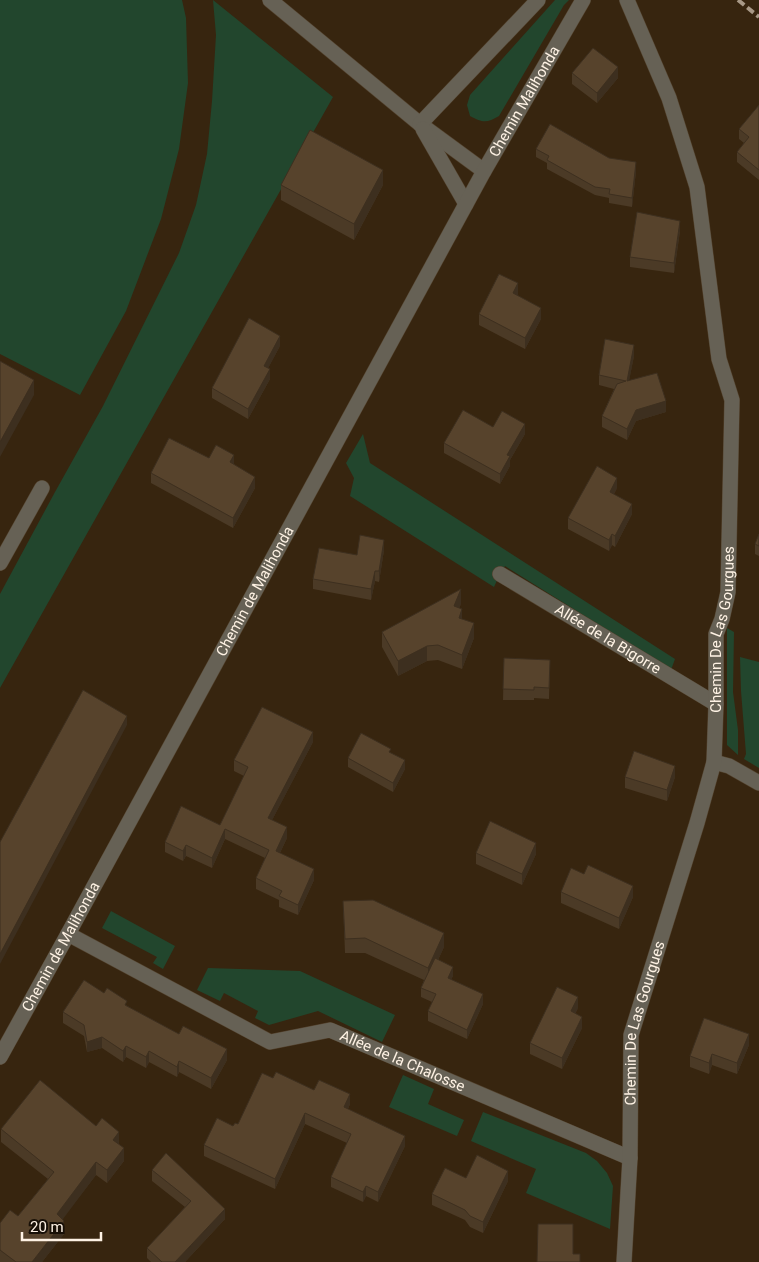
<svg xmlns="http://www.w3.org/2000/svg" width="759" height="1262" font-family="Roboto,sans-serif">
  <rect width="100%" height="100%" fill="#37250f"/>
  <path fill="#22462d" d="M0,0H182L186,18L188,83L179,149L161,219L126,311L80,395L0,354Z
    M213,0L333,97L0,688V594L55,492L103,406L179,253L196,205L207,154L212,101L216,35Z
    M555,0H569L564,5L499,116C487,123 483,123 470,116L467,105L470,95Z
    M363,434L370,463L675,659L671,670L505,566L500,574L494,587L350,496L354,478L346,463Z
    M727,628L734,632L733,692L738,730V755L727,745Z
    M740,657L759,662V768L744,759L746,754L741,691Z
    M111,911L175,946L163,969L153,963L157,957L102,928Z
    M208,968L300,971L395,1015L382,1042L318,1011L269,1025L255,1018L258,1011L224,993L220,1001L197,990Z
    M403,1075L434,1089L428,1104L464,1120L457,1136L389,1107Z
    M483,1112L586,1153L597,1161L607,1173L613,1186L610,1229L526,1193L536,1169L471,1141Z"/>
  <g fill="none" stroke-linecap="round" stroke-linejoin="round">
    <defs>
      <g id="minor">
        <path d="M270,0L420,124L484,171"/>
        <path d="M420,124L538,0"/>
        <path d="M423,129L466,204"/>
        <path d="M0,563L42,488"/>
        <path id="s1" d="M500,574L716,704"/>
        <path d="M714,762L729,766L759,783"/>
        <path id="s2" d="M68,934L270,1042L330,1030L630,1158"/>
        <path id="s3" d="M0,1057L68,934L484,171L583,0"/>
        <path id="s4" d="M624,1262L630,1158L631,1035L697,823L714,762L716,704V634L722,619L728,592L732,400L719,359L697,187L669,98L627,0"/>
      </g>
    </defs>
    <use href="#minor" stroke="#53422d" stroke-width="16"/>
    <use href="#minor" stroke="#666155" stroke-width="15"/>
    <path stroke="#a89987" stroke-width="4" stroke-dasharray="8 4" stroke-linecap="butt" d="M738,0L759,17"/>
  </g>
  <path fill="#4b3a26" d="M572,73L618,78L597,103L572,84Z
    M759,105V180L737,162V152L744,143L739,139V129Z
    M536,149L609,158L636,171L632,207L609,203V198L595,195L547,169V163L536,157Z
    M281,185H383L354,240L281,200Z
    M680,231L674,273L630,267V257Z
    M518,294L517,296L541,319L525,349L479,325V314Z
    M280,346L268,368L270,379L248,419L212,398V388Z
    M634,356L629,380L666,412L636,421L627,440L602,427V416L614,389L599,385V375Z
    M493,427L525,434L510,460V466L500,484L444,453V443Z
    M209,458L234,465L255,488L233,528L151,483V473Z
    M617,488L614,494L632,514L615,547L612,545L609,551L568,529V518Z
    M759,534V556L755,554V544Z
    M384,550L379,582L375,581L371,600L313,589V579Z
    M461,604L459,608L462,619L474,638L462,669L438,660L427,661L398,676L382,647V632Z
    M504,658L550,660L549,699L534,698V700H503Z
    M313,742L272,820L287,838L280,853L314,880L298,915L279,907V900L256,889V878L265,858L225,839L212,868L186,856L183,861L165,852V842L220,825L244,776L234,771V760Z
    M391,753L405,769L393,792L348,767V758Z
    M625,777H675L667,801L625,788Z
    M476,853L536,854L522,885L476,864Z
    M561,892L633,897L619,929L561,903Z
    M343,901L444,947L438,960L453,976L451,979L483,1004L467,1039L428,1021V1011L432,1002L421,997V988L424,980L365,953H345Z
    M104,993L127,1006L227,1060L211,1089L179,1072L177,1077L149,1062L146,1068L126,1057L123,1062L102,1048L87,1052L84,1036L63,1023V1012Z
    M578,1008L575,1014L582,1028L562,1069L530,1054V1043Z
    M749,1045L737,1074L712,1065L709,1074L690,1067V1056Z
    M273,1078L314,1090L350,1104L348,1109L405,1146L378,1202L366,1196L363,1202L331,1187V1177L347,1143L305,1124L275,1189L204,1156V1145L233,1126L238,1124Z
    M1,1129L119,1144L124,1161L107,1183L96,1175L62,1219L64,1234L42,1262H0V1223L18,1216L48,1179L1,1142Z
    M152,1170L225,1219L185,1262H151L147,1258V1248L185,1207L152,1181Z
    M466,1178L508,1181L483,1233L470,1227L465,1220L432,1205V1194Z"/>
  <path fill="#3d2f1f" d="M618,67V78L597,103V93Z
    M636,162V171L632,207V198Z
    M383,170V185L354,240V224Z
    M680,221V231L674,273V263Z
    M518,283V294L513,304V293Z
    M541,308V319L525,349V338Z
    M280,336V346L264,376V366Z
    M634,345V356L627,392V381Z
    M270,369V379L248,419V409Z
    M34,380V395L0,457V442Z
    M666,401V412L636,421L627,440V429L636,410Z
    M525,424V434L510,460V466L500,484V474L507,455Z
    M234,455V466L230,462Z
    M255,477V488L233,528V518Z
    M617,478V488L610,502V492Z
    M632,504V514L615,547V536Z
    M612,534V545L609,551V540Z
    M384,540V550L379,582V571Z
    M375,571V581L371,600V589Z
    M461,589V604L454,621V606Z
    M462,609V624L459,618Z
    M474,623V638L462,669V655Z
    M427,646V661L398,676V661Z
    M127,716V725L0,964V954Z
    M313,732V742L268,828V818Z
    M405,760V769L393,792V783Z
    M675,766V777L667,801V790Z
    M287,827V838L276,861V851Z
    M225,829V839L212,868V858Z
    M536,843V854L522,885V874Z
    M186,845V856L183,861V851Z
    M314,869V880L298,915V905Z
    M633,886V897L619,929V918Z
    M444,933V947L428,982V968Z
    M453,967V976L448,987V978Z
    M483,994V1004L467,1039V1030Z
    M578,997V1008L571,1022V1011Z
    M582,1017V1028L562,1069V1058Z
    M749,1034V1045L737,1074V1063Z
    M102,1037V1048L87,1052V1042Z
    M126,1046V1057L123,1062V1051Z
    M227,1049V1060L211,1089V1078Z
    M149,1051V1062L146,1068V1057Z
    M712,1054V1065L709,1074V1063Z
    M179,1061V1072L177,1077V1067Z
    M350,1094V1104L344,1118V1107Z
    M305,1113V1124L275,1189V1179Z
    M119,1132V1145L113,1140Z
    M405,1136V1146L378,1202V1192Z
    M124,1148V1161L107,1183V1170Z
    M96,1162V1175L57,1227V1214Z
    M508,1171V1181L483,1233V1222Z
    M366,1186V1196L363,1202V1192Z
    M225,1209V1219L185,1262H175Z
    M64,1221V1234L42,1262H32Z"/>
  <path fill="#57432c" stroke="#3d2f1f" d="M593,48L618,67L597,93L572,73Z
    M759,105V170L737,152L749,137L739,129Z
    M550,124L609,158L636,162L632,198L609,194L610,189L595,187L547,160L549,156L536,149Z
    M310,130L383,170L354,224L281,185Z
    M637,212L680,221L674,263L630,257Z
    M499,274L518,283L513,293L541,308L525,338L479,314Z
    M249,318L280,336L264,366L270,369L248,409L212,388Z
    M605,339L634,345L627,381L657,373L666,401L636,410L627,429L602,416L617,384L626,381L599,375Z
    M0,361L34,380L0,442Z
    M463,410L493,427L502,411L525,424L507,455L510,456L500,474L444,443Z
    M169,438L209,458L216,445L234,455L230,462L255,477L233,518L151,473Z
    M597,466L617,478L610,492L632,504L615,536L612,534L609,540L568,518Z
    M759,534V546L755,544Z
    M360,535L384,540L379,571H375L371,589L313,579L319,548L357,555Z
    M461,589L454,606L462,609L459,618L474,623L462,655L438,645L427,646L398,661L382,632Z
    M504,658L550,660L549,688L534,687V690L503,689Z
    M83,690L127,716L0,954V842Z
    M262,707L313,732L268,818L287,827L276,851L314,869L298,905L279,896L282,891L256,878L269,850L225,829L212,858L186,845L183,851L165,842L181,806L220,825L248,767L234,760Z
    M361,733L391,749L389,752L405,760L393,783L348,758Z
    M634,751L675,766L667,790L625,777Z
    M490,821L536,843L522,874L476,853Z
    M588,865L633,886L619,918L561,892L571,868L584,874Z
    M373,900L444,933L428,968L365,938L345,939L343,901Z
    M435,958L453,967L448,978L483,994L467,1030L428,1011L436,994L421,988Z
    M84,980L104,993L107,988L127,1001L125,1005L179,1034L183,1026L227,1049L211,1078L179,1061L177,1067L149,1051L146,1057L126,1046L123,1051L102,1037L87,1042L84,1025L63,1012Z
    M557,987L578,997L571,1011L582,1017L562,1058L530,1043Z
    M704,1018L749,1034L737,1063L712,1054L709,1063L690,1056Z
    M276,1072L314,1090L319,1080L350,1094L344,1107L405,1136L378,1192L366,1186L363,1192L331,1177L351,1134L305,1113L275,1179L204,1145L217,1118L233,1126L235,1123L238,1124L262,1073L273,1078Z
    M40,1080L96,1126L102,1118L119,1132L113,1140L124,1148L107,1170L96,1162L57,1214L64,1221L32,1262H16L0,1250V1223L10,1210L18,1216L54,1172L1,1129Z
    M166,1153L225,1209L175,1262H162L147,1248L191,1201L152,1170Z
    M477,1155L508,1171L483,1222L470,1216L465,1210L432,1194L445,1168L466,1178Z
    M538,1224H573V1254H580V1262H537Z"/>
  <g text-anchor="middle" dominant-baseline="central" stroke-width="4.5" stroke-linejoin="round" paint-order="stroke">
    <g font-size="15" fill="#fef2e4" stroke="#181007">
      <text stroke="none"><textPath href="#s3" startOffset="1090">Chemin Malihonda</textPath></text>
      <text stroke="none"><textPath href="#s3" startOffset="531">Chemin de Malihonda</textPath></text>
      <text stroke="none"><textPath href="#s4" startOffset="646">Chemin De Las Gourgues</textPath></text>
      <text stroke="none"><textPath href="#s1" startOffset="126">Allée de la Bigorre</textPath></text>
      <text stroke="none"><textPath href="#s3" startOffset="126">Chemin de Malihonda</textPath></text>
      <text stroke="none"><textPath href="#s4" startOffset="241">Chemin De Las Gourgues</textPath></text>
      <text stroke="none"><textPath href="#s2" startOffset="369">Allée de la Chalosse</textPath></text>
    </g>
  </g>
  <path d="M22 1232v8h79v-8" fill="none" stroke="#fef2e4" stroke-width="2.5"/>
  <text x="30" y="1232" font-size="15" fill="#fef2e4" stroke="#181007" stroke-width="4" paint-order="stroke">20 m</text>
</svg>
